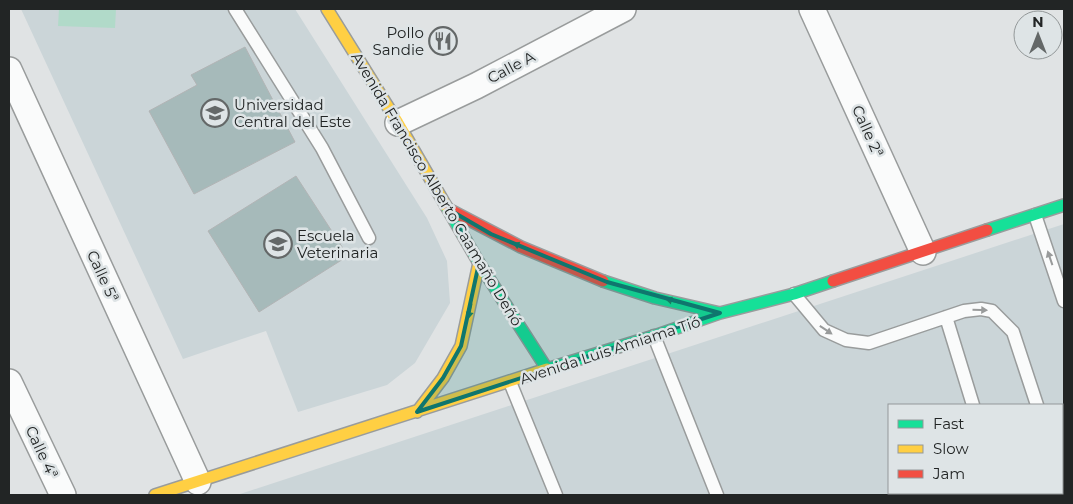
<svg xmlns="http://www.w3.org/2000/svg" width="1073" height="504" font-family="Montserrat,sans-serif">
  <rect width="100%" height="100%" fill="#e0e3e4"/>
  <path fill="#cbd5d8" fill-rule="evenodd" d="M21,9H295L427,218L447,261L450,303L415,363L387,385L298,412L266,331L183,359Z
    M1064,224V495H237ZM889,405H1062V493H889Z"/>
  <path fill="#b1dac9" d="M59,9H116L115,28L58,26Z"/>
  <path fill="#a6baba" stroke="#b2b4b5" d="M245,47L295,142L194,194L149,111L197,85L191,75Z
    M296,176L348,256L259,312L208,231Z"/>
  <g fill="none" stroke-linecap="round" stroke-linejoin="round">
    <defs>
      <path id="lane" d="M235,9L322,148L369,238
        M1035,215L1064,301
        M794,294L824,330L846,340L869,343L964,311L981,309L992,311L1013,332L1037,405
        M946,317L973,405
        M654,336L717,495
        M510,382L556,495
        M1062,466L1064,465
        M979,495L986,493"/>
      <path id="street" d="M812,9L923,252
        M9,70L198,482
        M398,123L476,86L623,9
        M9,382L63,495"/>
      <path id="fast" d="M446,206L479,263L547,369L654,336L720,313L794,294L833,281
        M987,230L1064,205
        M603,281L655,298L720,313"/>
      <path id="slow" d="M327,9L398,123L446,206
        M417,412L443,378L461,346L479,263
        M155,495L547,369"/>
      <path id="jam" d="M450,210L521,247L603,281
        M833,281L987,230"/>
    </defs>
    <use href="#lane" stroke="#999c9c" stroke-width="15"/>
    <use href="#street" stroke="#999c9c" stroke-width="28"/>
    <use href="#fast" stroke="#999c9c" stroke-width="14"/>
    <use href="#slow" stroke="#999c9c" stroke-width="14"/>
    <use href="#jam" stroke="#999c9c" stroke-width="14"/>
    <use href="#lane" stroke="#fafbfb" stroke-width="12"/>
    <use href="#street" stroke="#fafbfb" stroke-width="25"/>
    <use href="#fast" stroke="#16e098" stroke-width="11"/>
    <use href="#slow" stroke="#ffcf43" stroke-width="11"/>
    <use href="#jam" stroke="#f24e42" stroke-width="11"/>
  </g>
  <defs><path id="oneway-solid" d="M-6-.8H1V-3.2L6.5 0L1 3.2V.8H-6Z" transform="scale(1.25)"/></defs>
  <g fill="#1c825e">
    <use href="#oneway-solid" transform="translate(520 246) rotate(-157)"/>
    <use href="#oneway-solid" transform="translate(673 301) rotate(-166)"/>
    <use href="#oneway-solid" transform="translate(470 311) rotate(102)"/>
  </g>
  <g fill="#999b9b">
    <use href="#oneway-solid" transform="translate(1050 258) rotate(-109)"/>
    <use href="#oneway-solid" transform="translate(980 310) rotate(2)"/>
    <use href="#oneway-solid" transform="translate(826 330) rotate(34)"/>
  </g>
  <path fill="#0f766e" fill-opacity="0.2" stroke="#0f766e" stroke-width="4" stroke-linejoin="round" d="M448,209L491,234L607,282L720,313L417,412L443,378L461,346L479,263Z"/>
  <defs>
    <symbol id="restaurant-ring" viewBox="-11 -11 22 22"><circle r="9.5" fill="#dee4e6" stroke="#646868" stroke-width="1.5"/><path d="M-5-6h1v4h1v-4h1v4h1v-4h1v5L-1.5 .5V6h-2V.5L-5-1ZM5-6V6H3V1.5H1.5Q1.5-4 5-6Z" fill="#646868"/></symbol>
    <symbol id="university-ring" viewBox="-11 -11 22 22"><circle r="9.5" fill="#dee4e6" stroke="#646868" stroke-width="1.5"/><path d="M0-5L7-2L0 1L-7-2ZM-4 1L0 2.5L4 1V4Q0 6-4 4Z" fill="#646868"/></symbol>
    <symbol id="school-ring" viewBox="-11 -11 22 22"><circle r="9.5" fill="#dee4e6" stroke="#646868" stroke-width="1.5"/><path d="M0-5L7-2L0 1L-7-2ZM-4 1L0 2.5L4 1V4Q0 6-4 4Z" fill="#646868"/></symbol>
  </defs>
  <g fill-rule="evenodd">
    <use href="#restaurant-ring" x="427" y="25" width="32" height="32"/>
    <use href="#university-ring" x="199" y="97" width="32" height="32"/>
    <use href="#school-ring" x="262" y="228" width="32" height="32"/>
  </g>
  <g text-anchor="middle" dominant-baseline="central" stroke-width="5" stroke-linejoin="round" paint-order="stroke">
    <g font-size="15" fill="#222525" stroke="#dee4e6" text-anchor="start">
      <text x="424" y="32" text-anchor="end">Pollo<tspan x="424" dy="17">Sandie</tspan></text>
      <text x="234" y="104">Universidad<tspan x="234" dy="17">Central del Este</tspan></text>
      <text x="297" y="235">Escuela<tspan x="297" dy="17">Veterinaria</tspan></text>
    </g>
    <g font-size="15" fill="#222525" stroke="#dee4e6">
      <text transform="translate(511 67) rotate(-28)">Calle A</text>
      <text transform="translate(868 131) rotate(66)">Calle 2ª</text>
      <text transform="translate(437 189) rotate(59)">Avenida Francisco Alberto Caamaño Deñó</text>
      <text transform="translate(103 276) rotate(65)">Calle 5ª</text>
      <text transform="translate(610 350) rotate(-18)">Avenida Luis Amiama Tió</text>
      <text transform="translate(42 452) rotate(65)">Calle 4ª</text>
    </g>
  </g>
  <rect width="1073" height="504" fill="none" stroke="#222525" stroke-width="20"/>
  <rect x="888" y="404" width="175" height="90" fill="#dee4e6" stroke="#939899"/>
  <rect x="898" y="420" width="25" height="8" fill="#16e098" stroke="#939899"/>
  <text x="933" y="429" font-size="15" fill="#222525">Fast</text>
  <rect x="898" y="445" width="25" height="8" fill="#ffcf43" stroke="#939899"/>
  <text x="933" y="454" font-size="15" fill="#222525">Slow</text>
  <rect x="898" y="470" width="25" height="8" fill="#f24e42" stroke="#939899"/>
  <text x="933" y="479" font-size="15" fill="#222525">Jam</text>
  <g transform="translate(1038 35)"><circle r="24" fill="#dee4e6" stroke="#939899"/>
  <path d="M0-4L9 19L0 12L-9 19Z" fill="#646868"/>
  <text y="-8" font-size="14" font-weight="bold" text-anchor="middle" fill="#222525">N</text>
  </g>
</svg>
